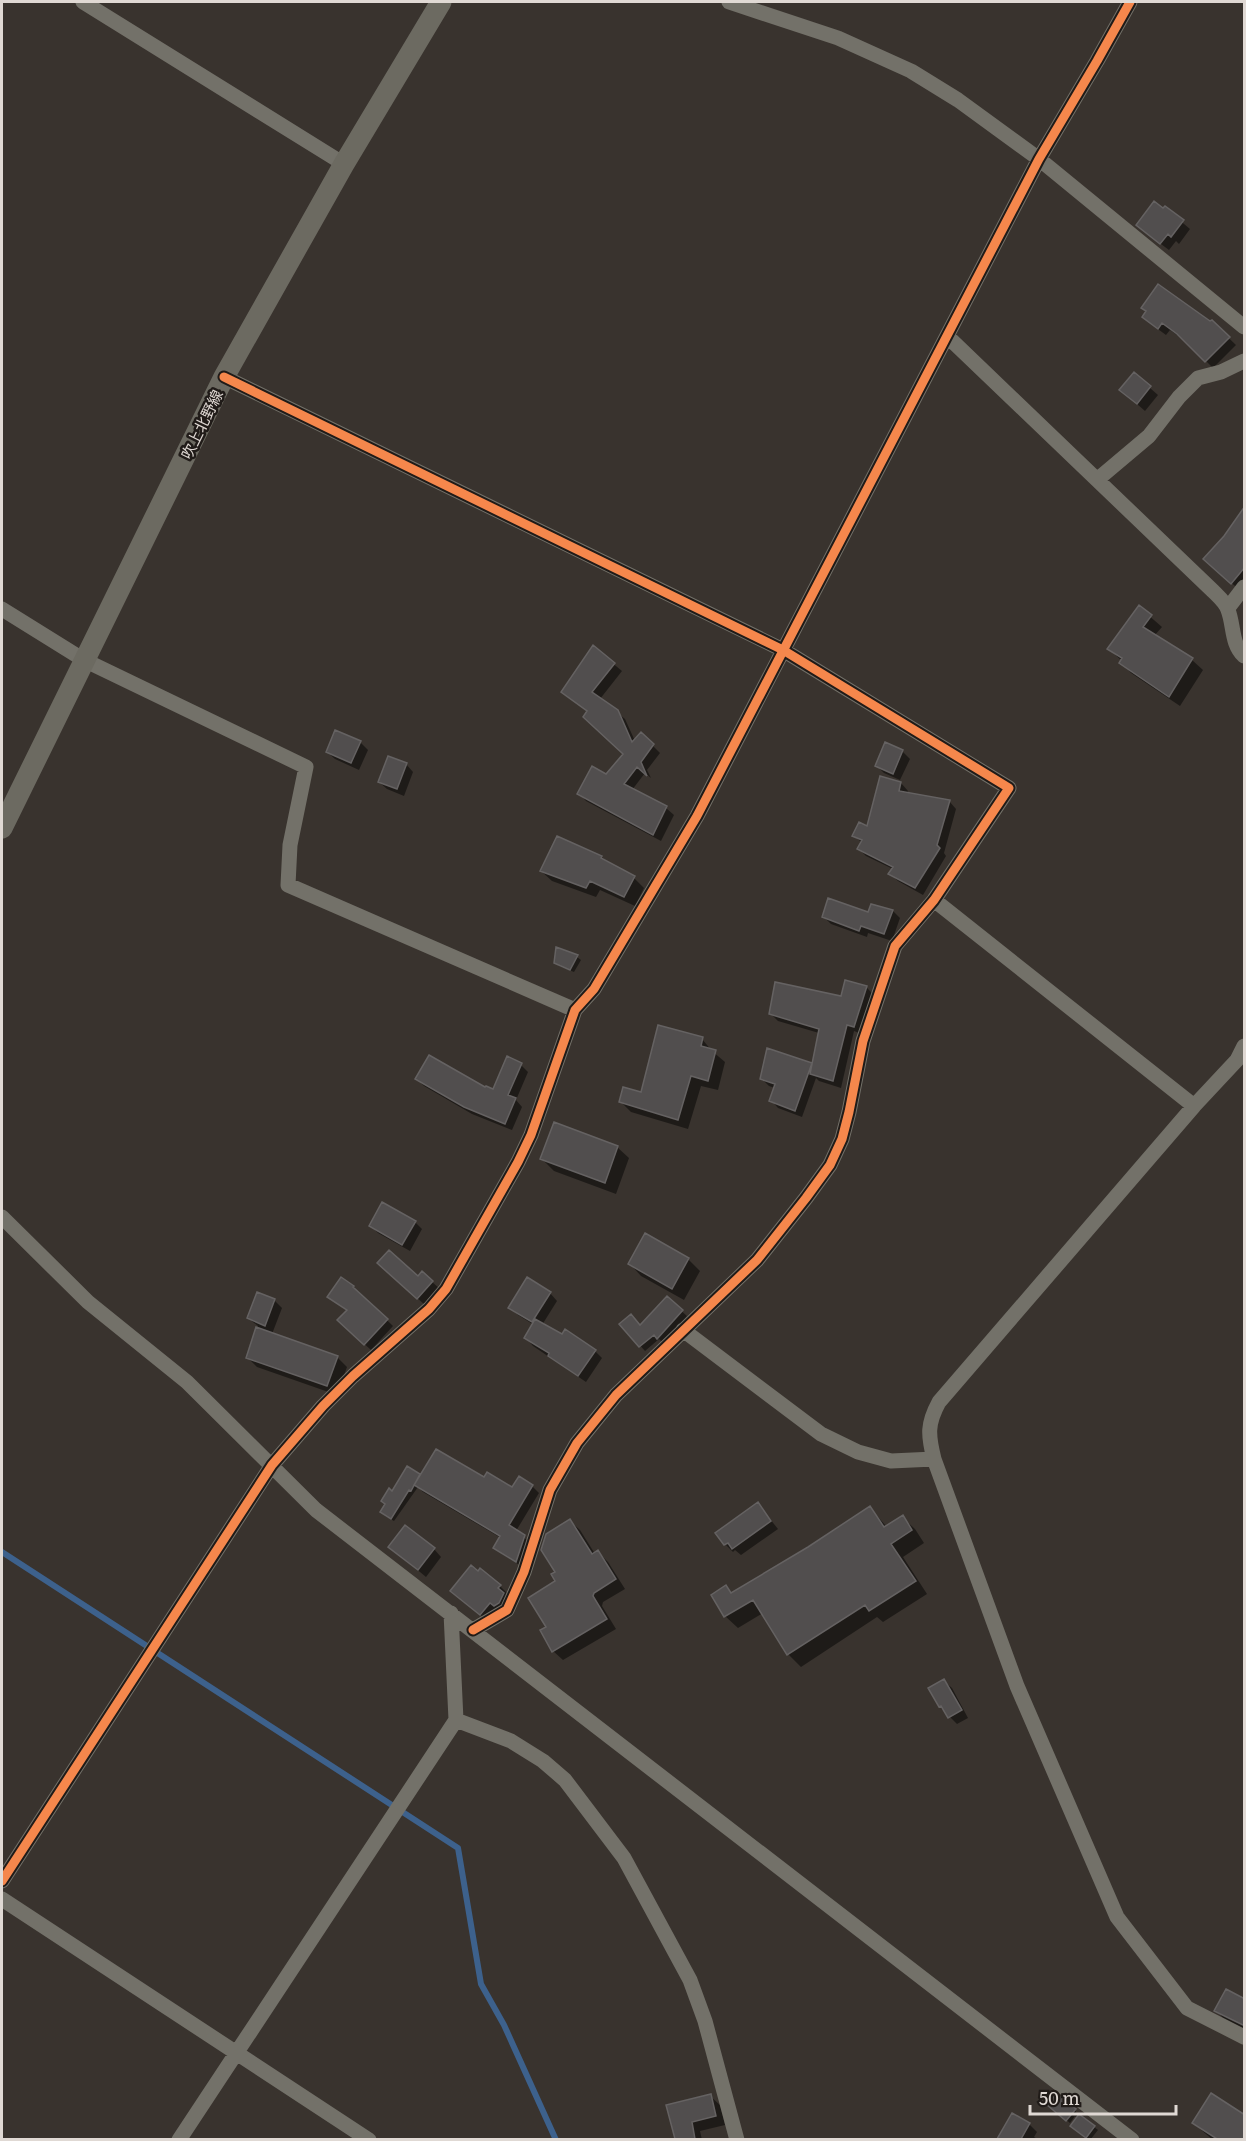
<svg xmlns="http://www.w3.org/2000/svg" width="1246" height="2141" font-family="Literata,'Noto Sans JP',serif">
  <rect width="100%" height="100%" fill="#39332e"/>
  <path fill="#0007" d="M1165,208L1190,229L1179,244L1176,241L1169,250L1145,232Z
    M1148,312L1211,323L1212,322L1236,345L1213,368L1186,341L1170,330L1166,335L1151,324L1144,317Z
    M1134,374L1158,395L1145,411L1129,397Z
    M1244,508V584L1240,590L1212,567L1225,537Z
    M1139,607L1162,627L1154,636L1192,660L1203,670L1180,706L1131,673L1121,662L1122,661L1109,649Z
    M593,647L622,671L600,699L625,719L635,741L641,734L660,753L647,770L651,778L645,773L632,790L666,808L674,815L661,841L586,801L579,793L606,775L624,754L588,712L563,692Z
    M360,742L368,750L359,770L335,759L327,752Z
    M886,744L902,751L910,759L900,780L884,773L877,766Z
    M406,764L413,772L404,796L387,789L379,782Z
    M901,783L908,791L907,794L949,801L956,809L944,853L946,856L923,895L898,881L890,874L893,869L866,856L859,849L862,843L854,835L868,828Z
    M558,838L601,857L634,878L644,888L635,906L600,890L596,897L552,881L541,871Z
    M872,905L893,911L900,918L892,941L868,933L867,937L831,924L824,917L869,914Z
    M557,949L577,957L581,960L574,972L559,966L555,963Z
    M846,981L867,988L874,995L862,1034L854,1031L841,1088L819,1081L816,1078L802,1117L778,1108L771,1100L775,1088L769,1086L761,1078L811,1064L813,1066L819,1033L778,1021L771,1014L842,998Z
    M702,1039L712,1051L725,1062L718,1090L701,1086L688,1129L631,1112L621,1102L642,1094Z
    M521,1065L528,1072L516,1100L522,1107L512,1130L472,1114L424,1086L417,1079L493,1091Z
    M617,1147L629,1158L616,1194L554,1171L542,1159Z
    M415,1222L422,1229L410,1251L378,1233L370,1225Z
    M688,1259L700,1271L684,1300L641,1276L630,1264Z
    M387,1271L418,1278L422,1273L440,1289L425,1305Z
    M341,1279L353,1287L393,1326L371,1350L346,1327L347,1311L329,1297Z
    M550,1293L557,1301L542,1325L595,1351L602,1358L586,1382L533,1346L526,1338L534,1325L518,1315L510,1308Z
    M667,1298L687,1316L663,1343L659,1339L645,1351L621,1324L641,1327Z
    M274,1300L282,1308L272,1334L337,1357L347,1367L337,1395L257,1367L247,1357L258,1326L248,1318Z
    M407,1468L421,1477L485,1479L512,1489L519,1478L532,1486L539,1493L516,1531L532,1544L524,1568L502,1554L495,1547L501,1538L423,1492L418,1487L394,1521L385,1516L382,1512Z
    M758,1504L778,1529L741,1555L735,1550L733,1552L725,1544Z
    M870,1508L887,1527L902,1517L915,1529L924,1543L903,1557L927,1594L883,1622L877,1617L801,1667L788,1654L763,1613L738,1628L725,1616L726,1587L732,1594Z
    M570,1521L580,1530L595,1554L598,1552L608,1562L625,1589L603,1602L602,1606L616,1629L563,1660L553,1651L548,1627L557,1582V1572Z
    M390,1547L434,1549L441,1557L426,1577Z
    M500,1586L507,1593L503,1613L488,1621L460,1599Z
    M944,1681L952,1688L968,1718L957,1724L940,1707L930,1689Z
    M1244,2001V2029L1223,2018L1216,2010Z
    M710,2096L720,2105L725,2125L700,2131L702,2140H677L668,2106Z
    M1052,2108L1075,2110L1077,2114L1098,2130L1090,2140L1075,2129L1077,2118L1075,2116L1070,2123Z
    M1012,2115L1029,2124L1037,2132L1034,2137L1039,2140H998Z
    M1244,2117V2140H1213L1193,2123Z"/>
  <g fill="none" stroke-linecap="round" stroke-linejoin="round">
    <path stroke="#3d618c" stroke-width="6" d="M2,1552L458,1848L481,1984L504,2025L556,2140"/>
  </g>
  <path fill="#514e4e" stroke="#656262" stroke-width="1.5" d="M1154,201L1163,208L1165,206L1184,220L1171,237L1168,234L1160,244L1136,225Z
    M1158,284L1210,321L1212,320L1230,337L1205,362L1177,334L1162,323L1158,329L1142,317L1146,311L1141,308Z
    M1134,372L1151,386L1137,404L1119,390Z
    M1245,506V567L1231,584L1203,559L1224,536Z
    M1139,605L1152,615L1143,627L1193,658L1169,697L1119,663L1122,658L1107,649Z
    M593,645L615,663L592,692L618,710L632,742L641,732L654,744L641,762L647,776L637,767L624,784L667,806L653,835L577,794L592,766L606,774L623,754L583,717L587,711L561,692Z
    M335,730L361,741L351,763L326,752Z
    M885,742L903,750L893,774L875,766Z
    M388,756L407,763L397,789L378,782Z
    M880,776L901,782L899,791L950,800L937,845L940,848L915,888L888,874L893,867L857,849L862,840L852,836L859,822L867,826Z
    M557,836L602,856L601,858L635,876L624,897L590,881L586,888L540,871Z
    M828,898L868,912L871,904L893,910L884,934L861,926L859,931L822,917Z
    M556,947L578,955L570,970L554,963Z
    M845,980L867,986L854,1027L847,1025L833,1081L810,1074L819,1029L769,1014L775,982L841,996Z
    M658,1025L703,1037L701,1046L716,1050L708,1081L691,1076L678,1120L619,1102L623,1087L641,1092Z
    M767,1048L812,1063L795,1111L769,1101L775,1084L760,1079Z
    M429,1055L485,1087L486,1086L493,1089L507,1056L522,1063L508,1095L516,1098L505,1124L464,1107L415,1079Z
    M554,1122L618,1146L605,1183L540,1159Z
    M382,1202L416,1221L402,1245L369,1226Z
    M645,1233L689,1258L672,1289L628,1264Z
    M389,1250L418,1276L422,1271L433,1281L417,1299L377,1263Z
    M341,1277L354,1286L353,1287L388,1319L364,1345L337,1320L347,1310L327,1297Z
    M527,1277L551,1292L532,1322L508,1308Z
    M257,1292L275,1299L265,1326L247,1318Z
    M667,1296L683,1310L657,1339L654,1335L639,1347L619,1324L631,1314L640,1325Z
    M535,1319L562,1334L565,1329L596,1350L578,1376L548,1356L549,1353L524,1338Z
    M256,1327L338,1356L327,1386L246,1358Z
    M436,1449L484,1477L487,1472L512,1487L519,1476L533,1485L509,1525L525,1535L516,1562L493,1548L500,1536L414,1485Z
    M407,1466L420,1474L411,1491L409,1490L391,1519L380,1512L385,1504L381,1501L389,1488L392,1491Z
    M758,1502L771,1521L732,1549L728,1543L724,1545L715,1533Z
    M870,1506L884,1527L903,1515L912,1530L891,1544L916,1581L869,1611L865,1605L787,1655L753,1600L724,1617L711,1595L726,1585L731,1593L808,1547Z
    M570,1519L592,1554L598,1550L616,1579L594,1593L593,1596L607,1619L552,1652L540,1630L546,1627L528,1598L555,1581L551,1574L555,1572L541,1550L546,1534Z
    M405,1525L435,1548L418,1570L388,1547Z
    M471,1565L478,1571L480,1568L501,1585L498,1588L504,1593L499,1603L494,1606L490,1603L480,1615L450,1591Z
    M944,1679L962,1710L948,1718L941,1706L939,1707L928,1688Z
    M1226,1989L1245,1999V2026L1214,2011Z
    M1211,2093L1245,2115V2139H1217L1192,2123Z
    M711,2094L716,2116L692,2122L695,2139H675L666,2105Z
    M1056,2094L1076,2109L1066,2121L1047,2105Z
    M1012,2113L1030,2123L1021,2139H997Z
    M1079,2114L1095,2126L1086,2138L1070,2126Z"/>
  <g fill="none" stroke-linecap="round" stroke-linejoin="round">
    <path stroke="#737169" stroke-width="15" d="M83,2L344,164
      M729,2L838,38L911,71L958,100L1039,159L1244,327
      M947,336L1213,591C1218,596 1226,603 1228,610C1234,625 1231,644 1244,656
      M224,377L783,650L1009,788L934,900L895,946L863,1041L849,1112L842,1139L830,1165L806,1198L757,1260L616,1395L577,1443L550,1490L524,1572L507,1610L473,1630
      M1098,479L1149,436L1179,397L1198,378L1221,372L1244,361
      M1228,608L1244,587
      M2,609L84,660L306,767L290,845L288,885L575,1010
      M934,900L1194,1106
      M1244,1046L1237,1060L1194,1106L939,1402C927,1424 928,1435 934,1459L1017,1686L1117,1917L1187,2008L1244,2037
      M2,1217L88,1302L187,1382L316,1510L1132,2140
      M683,1330L821,1434L858,1452L891,1461L934,1459
      M456,1720L511,1741L543,1761L565,1780L624,1858L690,1980L705,2021L737,2140
      M2,1881L272,1465L323,1406L353,1376L429,1309L446,1289L518,1162L531,1135L575,1010L594,989L697,816L1039,159L1097,61L1130,2
      M2,1899L369,2140
      M179,2140L456,1720L451,1613"/>
    <path stroke="#6c6a61" stroke-width="21" d="M2,828L224,377L344,164L441,2"/>
    <defs>
      <path id="cycleway" d="M224,377L783,650L1009,788L934,900L895,946L863,1041L849,1112L842,1139L830,1165L806,1198L757,1260L616,1395L577,1443L550,1490L524,1572L507,1610L473,1630
        M2,1881L272,1465L323,1406L353,1376L429,1309L446,1289L518,1162L531,1135L575,1010L594,989L697,816L1039,159L1097,61L1130,2"/>
    </defs>
    <use href="#cycleway" stroke="#201b18" stroke-width="13"/>
    <use href="#cycleway" stroke="#f5874c" stroke-width="9"/>
  </g>
  <g text-anchor="middle" dominant-baseline="central" stroke-width="5" stroke-linejoin="round" paint-order="stroke">
    <g font-size="15" fill="#e0d9d4" stroke="#201b18">
      <text transform="translate(201 424) rotate(-64)">吹上北野線</text>
    </g>
  </g>
  <rect width="1246" height="2141" fill="none" stroke="#e0d9d4" stroke-width="6"/>
  <path d="M1030 2105v9h146v-9" fill="none" stroke="#e0d9d4" stroke-width="3"/>
  <text x="1039" y="2105" font-size="18" fill="#e0d9d4" stroke="#201b18" stroke-width="4.5" paint-order="stroke">50 m</text>
</svg>
